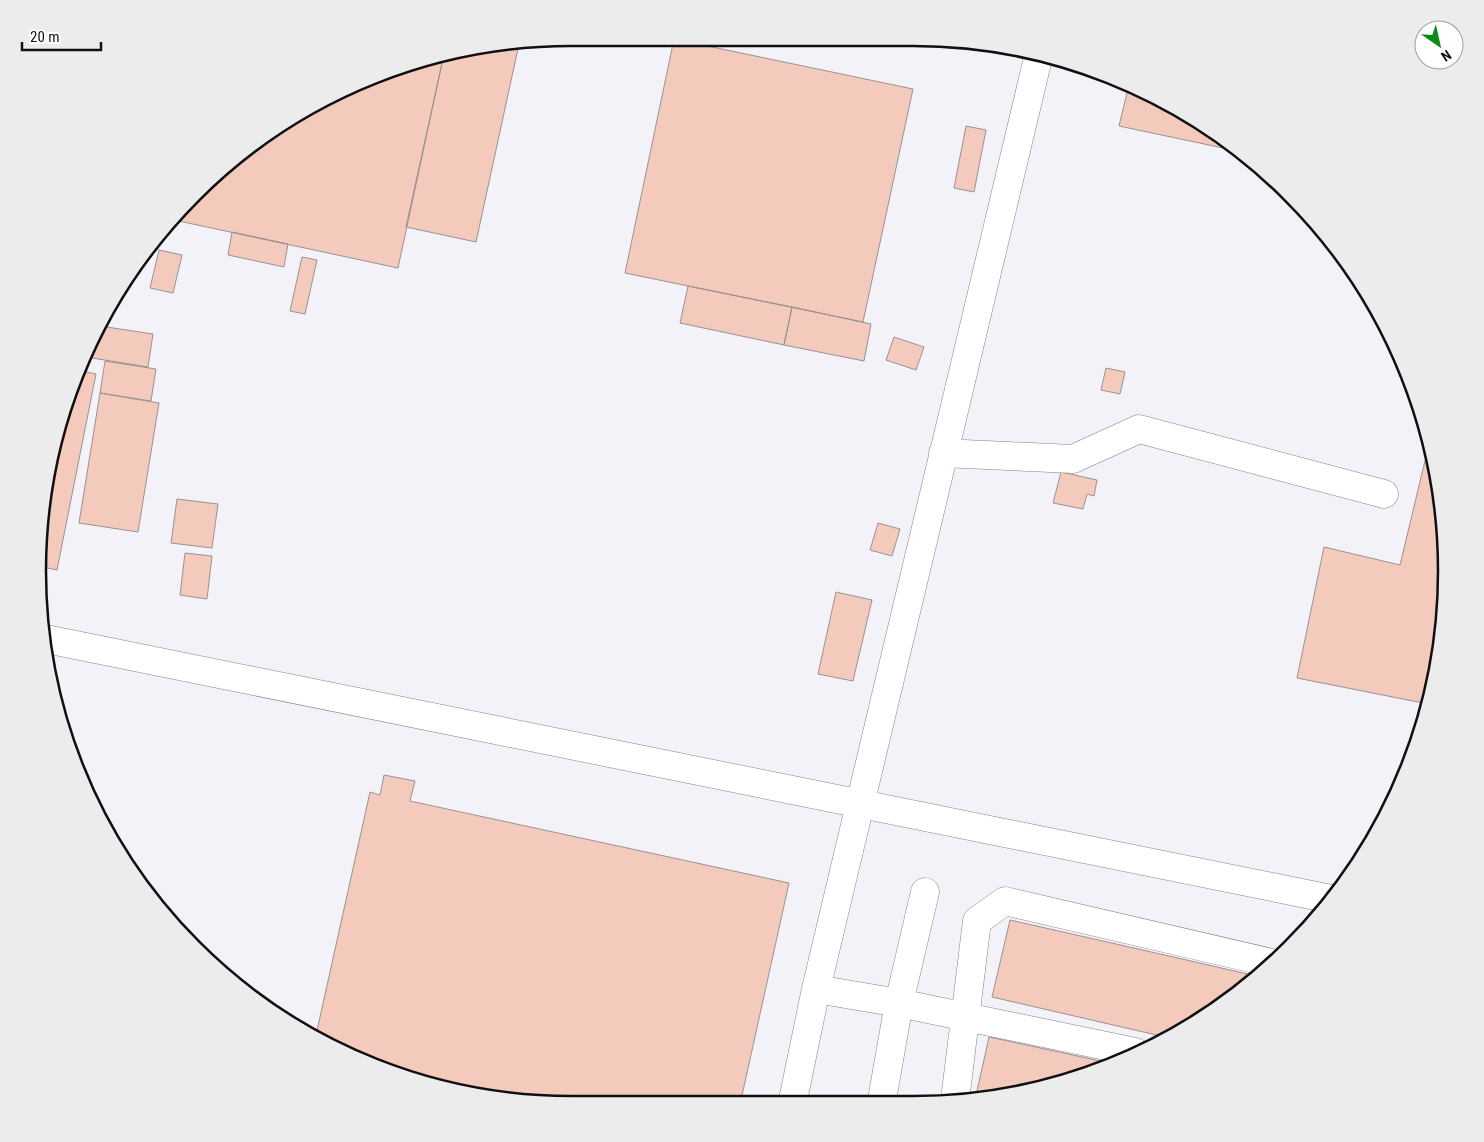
<svg xmlns="http://www.w3.org/2000/svg" width="1484" height="1142" font-family="'Roboto Condensed',sans-serif">
  <rect width="100%" height="100%" fill="#f3f2f9"/>
  <path fill="#f4cabd" stroke="#999290" d="M674,39L913,89L863,322L625,273Z
    M519,44L476,242L406,227L444,54Z
    M444,54L398,268L174,220L194,194L304,109L433,56Z
    M1129,85L1149,93L1242,152L1119,126Z
    M966,126L986,130L974,192L954,188Z
    M232,232L288,244L284,267L228,255Z
    M159,250L182,255L173,293L150,288Z
    M302,257L317,260L305,314L290,311Z
    M688,286L792,307L784,345L680,323Z
    M792,307L871,324L864,361L784,345Z
    M100,326L153,334L148,367L92,358Z
    M894,337L924,347L916,370L886,360Z
    M105,361L156,369L151,401L100,393Z
    M1106,368L1125,372L1120,394L1101,390Z
    M81,371L96,374L57,570L38,566L56,433Z
    M100,393L159,403L138,532L79,523Z
    M1429,444L1436,467L1446,571L1436,675L1428,704L1297,678L1324,547L1400,565Z
    M1061,472L1097,480L1094,496L1087,494L1083,509L1053,503Z
    M177,499L218,504L212,548L171,543Z
    M878,523L900,529L892,556L870,550Z
    M185,553L212,556L207,599L180,595Z
    M836,592L872,600L853,681L818,674Z
    M384,775L415,781L410,801L789,883L741,1100H501L399,1076L316,1035L370,792L380,795Z
    M1010,920L1178,958L1256,976L1209,1015L1165,1037L992,997Z
    M989,1037L1110,1063L1085,1076L975,1100Z"/>
  <g fill="none" stroke-linecap="round" stroke-linejoin="round">
    <defs>
      <path id="minor" d="M943,453L1073,459L1139,429L1384,494
        M46,639L1331,899
        M816,989L899,1003L1135,1052
        M793,1100L816,989L1039,54
        M882,1100L899,1003L925,892
        M955,1100L977,921L1005,901L1272,963"/>
    </defs>
    <use href="#minor" stroke="#848389" stroke-width="29"/>
    <use href="#minor" stroke="#fff" stroke-width="28"/>
  </g>
  <path d="M0 0H1484V1142H0ZM571 46H913A525 525 0 0 1 1438 571V571A525 525 0 0 1 913 1096H571A525 525 0 0 1 46 571V571A525 525 0 0 1 571 46Z" fill="#ececec" fill-rule="evenodd"/>
  <path fill="none" stroke="#101012" stroke-width="2.5" d="M571 46H913A525 525 0 0 1 1438 571V571A525 525 0 0 1 913 1096H571A525 525 0 0 1 46 571V571A525 525 0 0 1 571 46Z"/>
  <g transform="translate(1439 45) rotate(146)"><circle r="24" fill="#ffffff" stroke="#9f9fa0"/>
  <path d="M0-4L9 19L0 12L-9 19Z" fill="#098d1a"/>
  <text y="-8" font-size="14" font-weight="bold" text-anchor="middle" fill="#101012">N</text>
  </g>
  <path d="M22 42v8h79v-8" fill="none" stroke="#101012" stroke-width="2.5"/>
  <text x="30" y="42" font-size="15" fill="#101012" stroke="#ffffff" stroke-width="4" paint-order="stroke">20 m</text>
</svg>
